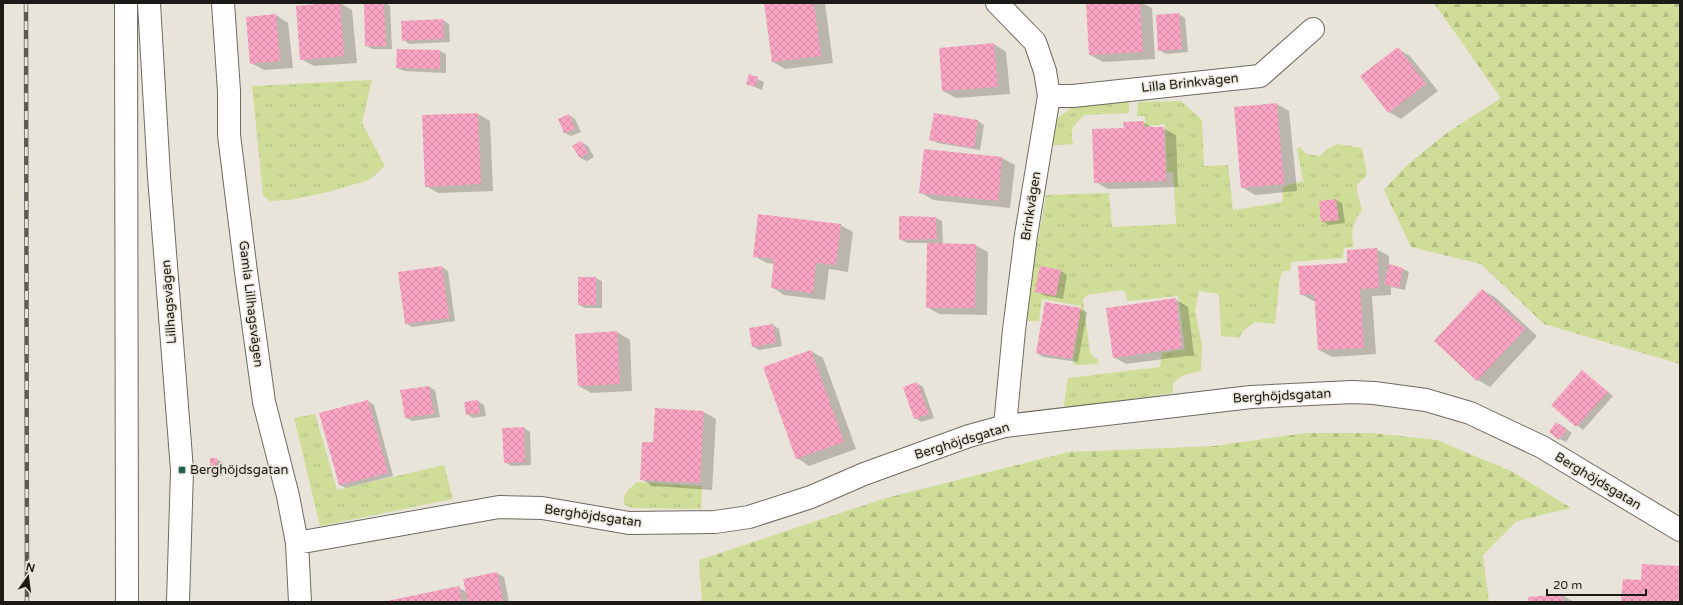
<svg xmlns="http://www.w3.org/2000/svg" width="1683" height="605" font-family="'Varela Round',sans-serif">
  <defs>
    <pattern id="grass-tufts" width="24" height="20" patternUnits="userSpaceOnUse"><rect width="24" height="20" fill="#cfdd98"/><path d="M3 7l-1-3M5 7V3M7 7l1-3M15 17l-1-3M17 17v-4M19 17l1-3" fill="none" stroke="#b1bd82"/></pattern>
    <pattern id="forest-firs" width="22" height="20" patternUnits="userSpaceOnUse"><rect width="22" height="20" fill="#cfdd98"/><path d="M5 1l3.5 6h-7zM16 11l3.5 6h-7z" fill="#b1bd82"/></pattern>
    <pattern id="building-cross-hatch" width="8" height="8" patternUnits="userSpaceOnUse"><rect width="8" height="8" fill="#f8a4c2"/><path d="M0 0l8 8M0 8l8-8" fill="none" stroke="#d48da6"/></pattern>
  </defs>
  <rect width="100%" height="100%" fill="#e9e4da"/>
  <path fill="url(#grass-tufts)" d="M372,80L362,123L385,166L369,180L328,192L289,200L270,201L263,195L252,86Z
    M1181,101L1202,120L1204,166L1228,165L1233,210L1283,202L1282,189L1287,185L1303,181L1297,149L1300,147L1306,154L1320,156L1327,149L1337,144L1362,148L1367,175L1357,185V192L1362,210C1353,223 1350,231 1354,247L1344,248L1343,258L1291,262L1290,271H1283L1280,277L1275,324L1255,322L1243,331L1239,338L1221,336L1219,294L1199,291L1195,311L1202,345L1201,371L1183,375L1173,383V393L1066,408L1064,404L1068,378L1160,367L1162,353L1185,349L1178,296L1127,301L1126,293L1123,290L1087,295L1083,299L1090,352L1095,358L1098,359V363L1096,364L1074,365L1073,360L1081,306L1042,299L1039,321H1023L1046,195L1109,193L1112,227L1176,224L1173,172H1167L1165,124L1145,126V116H1137L1138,102Z
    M1129,102V113L1084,115C1073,126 1070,128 1073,144L1057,145L1050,147L1055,120L1075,105Z
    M315,414L337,490L444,465L453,499L320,526L294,418Z
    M637,482L702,486L701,509L632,508L624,505C622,494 629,489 637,482Z"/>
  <path fill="url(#forest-firs)" d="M1434,3H1680V364L1544,324L1481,264L1411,247L1384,190L1407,165L1448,132L1501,98Z
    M1306,433H1372L1437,440L1513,472L1571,508L1517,521L1483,555L1489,602H702L699,560L886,498L1069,452L1214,446Z"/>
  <path fill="#0003" d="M340,3L352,10L357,63L314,66L301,59Z
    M365,3H385L390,6L392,49H373L366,46Z
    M765,3H825L833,63L785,69L773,62Z
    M1108,3H1142L1152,8L1155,59L1103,62L1090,55Z
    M1179,14L1185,18L1188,52L1166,54L1159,50L1157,15Z
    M276,15L288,23L293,68L264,70L251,63Z
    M443,20L449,24L450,42L410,44L403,40Z
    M994,44L1006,52L1010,94L956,98L943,91Z
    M1398,49L1410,56L1438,91L1401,119L1389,112Z
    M398,50L440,51L446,54V73L404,71L397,68Z
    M750,76L764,82L762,90L747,84Z
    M1277,104L1289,111L1297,191L1255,195L1242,187Z
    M478,114L490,121L493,191L438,193L426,186Z
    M935,114L978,121L984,125L980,150L937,143L931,139Z
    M569,115L575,119L581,132L571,136L565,133Z
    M1143,122L1154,128H1163L1176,135L1178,187L1108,189L1095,182L1125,129Z
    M581,142L588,146L594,157L587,161L580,158Z
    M925,150L1002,158L1015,165L1010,208L933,200L920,192Z
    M1336,200L1342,203L1345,223L1329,225L1322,221L1320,202Z
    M936,218L942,221L943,244L975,245L988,252L987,315L939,314L927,307L928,243H907L900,239Z
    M840,225L853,232L848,272L829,269L825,300L784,295L772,287L775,264L767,263L754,256Z
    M1376,249L1389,256V265L1403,269L1409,272L1405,290L1391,287V295L1372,296L1376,354L1332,357L1319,350L1316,301H1313L1301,294L1348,264Z
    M442,267L448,271L455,321L412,327L406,323Z
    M1041,267L1061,271L1067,275L1063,299L1043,295L1036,291Z
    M595,278L602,281V308H585L579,305Z
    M1482,290L1495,297L1537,336L1490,387L1478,380L1435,341Z
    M1175,299L1188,307L1194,355L1126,364L1114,357Z
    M1080,309L1087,312L1078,362L1043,357L1037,353Z
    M773,325L779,329L782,346L759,350L753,347L750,329Z
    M617,332L630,340L632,391L591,393L579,386Z
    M811,351L823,358L856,449L809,466L797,458Z
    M1582,371L1613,396L1583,430L1552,405Z
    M917,383L923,387L934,418L921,422L915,418Z
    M429,387L435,390L440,417L412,421L406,418Z
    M368,401L374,405L393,476L346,488L340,485Z
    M478,401L484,405L486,416L473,418L467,414Z
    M704,412L716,419L712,490L653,486L641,479L654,443Z
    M1563,427L1572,433L1566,442L1560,439Z
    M524,428L530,432L531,465L511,466L505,462Z
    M217,459L223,463V476H217L211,473Z
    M497,573L504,577L509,602H391L459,588L467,592L464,580Z
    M1562,595L1574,602H1530Z"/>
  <path fill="url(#building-cross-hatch)" d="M328,3H340L344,56L300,60L296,6Z
    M364,3H384L386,46H365Z
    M764,3H814L821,56L772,62Z
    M1086,3H1140L1143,52L1089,55Z
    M1179,13L1182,49L1158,51L1156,15Z
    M276,14L280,61L250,64L246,17Z
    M443,19L444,39L402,41L401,21Z
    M994,43L998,87L942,91L939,48Z
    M1398,47L1426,84L1388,113L1360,76Z
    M397,49L440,50V69L396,68Z
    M749,74L758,77L755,87L746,84Z
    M1277,103L1284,184L1241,188L1234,107Z
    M478,113L481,184L425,187L422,115Z
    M934,113L978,120L974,148L929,140Z
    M569,114L575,129L564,133L558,119Z
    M1144,121V127H1164L1166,181L1094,183L1092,129L1124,128L1123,122Z
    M581,141L588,153L580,158L572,146Z
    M924,149L1002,157L998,201L919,193Z
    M1336,199L1339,220L1321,222L1319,201Z
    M758,214L841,224L836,265L816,263L813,293L771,288L774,259L753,257Z
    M899,216L936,217L937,239L899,240Z
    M927,243L976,244L975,308H926Z
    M1377,248L1379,288L1360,289L1364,348L1318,350L1314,294L1300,295L1298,266L1347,263V250Z
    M1389,264L1403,268L1399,288L1384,284Z
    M442,266L449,318L405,324L398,272Z
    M1040,266L1061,270L1056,296L1035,292Z
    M578,277H596V305H578Z
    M1482,289L1525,329L1477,381L1434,341Z
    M1176,298L1182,348L1113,358L1106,308Z
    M1045,302L1081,308L1072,359L1036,353Z
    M773,324L776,343L752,347L749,328Z
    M617,331L620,384L578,386L575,334Z
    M811,350L844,442L796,459L763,367Z
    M1582,370L1608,392L1576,427L1551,405Z
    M917,382L929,414L914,419L903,387Z
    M429,386L434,414L405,418L400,390Z
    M368,400L388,473L339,485L319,413Z
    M478,400L480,413L466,415L464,402Z
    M655,408L704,411L700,483L640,480L642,442H653Z
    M1556,422L1567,429L1559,440L1549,432Z
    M524,427L525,462L504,463L502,428Z
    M210,458H217V473H210Z
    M1642,564L1680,566V602H1621L1623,579L1641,580Z
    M497,572L503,602H468L463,579Z
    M459,586L462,602H387V601Z
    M1562,594L1563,602H1529L1528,597Z"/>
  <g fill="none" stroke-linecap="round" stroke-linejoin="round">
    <defs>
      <path id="street" d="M223,3L229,91V135L246,272L264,402L288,496L297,543L300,602
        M997,3L1035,42L1045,71L1049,96L1026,235L1014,330L1005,426
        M1049,96H1073L1260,76L1313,29
        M297,543L499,507L542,508L629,523L715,522L749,517L811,497L864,474L969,436L1005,426L1251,397L1352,392L1374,393L1426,400L1470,413L1542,447L1680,530"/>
      <path id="secondary" d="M126,3L127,602
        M149,3L159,176L182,470L178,602"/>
    </defs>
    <use href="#street" stroke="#6f6b62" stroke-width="24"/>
    <use href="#secondary" stroke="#6f6b62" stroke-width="24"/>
    <use href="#street" stroke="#fff" stroke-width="22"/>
    <use href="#secondary" stroke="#fff" stroke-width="22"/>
    <defs>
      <path id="rail" d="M26,3L27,602"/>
    </defs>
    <use href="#rail" stroke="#5d5b55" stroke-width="4.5"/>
    <use href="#rail" stroke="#e9e4da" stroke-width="3" stroke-dasharray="9" stroke-linecap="butt"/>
  </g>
  <rect fill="#1d6355" stroke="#e9e4da" stroke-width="1.5" x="178" y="466" width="8" height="8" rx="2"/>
  <g text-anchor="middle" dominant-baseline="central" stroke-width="3" stroke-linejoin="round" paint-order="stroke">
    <g font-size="13" fill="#1b1a16" stroke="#e9e4da">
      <text transform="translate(1190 83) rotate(-6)">Lilla Brinkvägen</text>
      <text transform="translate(1031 206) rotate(-81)">Brinkvägen</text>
      <text transform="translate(169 302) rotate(-94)">Lillhagsvägen</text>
      <text transform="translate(251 304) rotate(83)">Gamla Lillhagsvägen</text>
      <text transform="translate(1282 396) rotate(-3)">Berghöjdsgatan</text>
      <text transform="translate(962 441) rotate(-17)">Berghöjdsgatan</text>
      <text transform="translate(1598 481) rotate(31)">Berghöjdsgatan</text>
      <text transform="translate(593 516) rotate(8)">Berghöjdsgatan</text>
    </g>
    <g font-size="13" fill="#1b1a16" stroke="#e9e4da" text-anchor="start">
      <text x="190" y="470">Berghöjdsgatan</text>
    </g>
  </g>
  <rect width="1683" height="605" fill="none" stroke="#1b1a16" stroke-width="8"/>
  <g transform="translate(28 577) rotate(14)" stroke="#e9e4da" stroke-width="3" paint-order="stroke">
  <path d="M0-3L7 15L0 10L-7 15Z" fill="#1b1a16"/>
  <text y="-6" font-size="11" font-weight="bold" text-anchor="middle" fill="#1b1a16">N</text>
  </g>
  <path d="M1547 589v6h99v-6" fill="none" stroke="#1b1a16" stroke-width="2"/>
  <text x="1553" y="589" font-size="12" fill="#1b1a16" stroke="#e9e4da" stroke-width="3" paint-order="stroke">20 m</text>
</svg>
